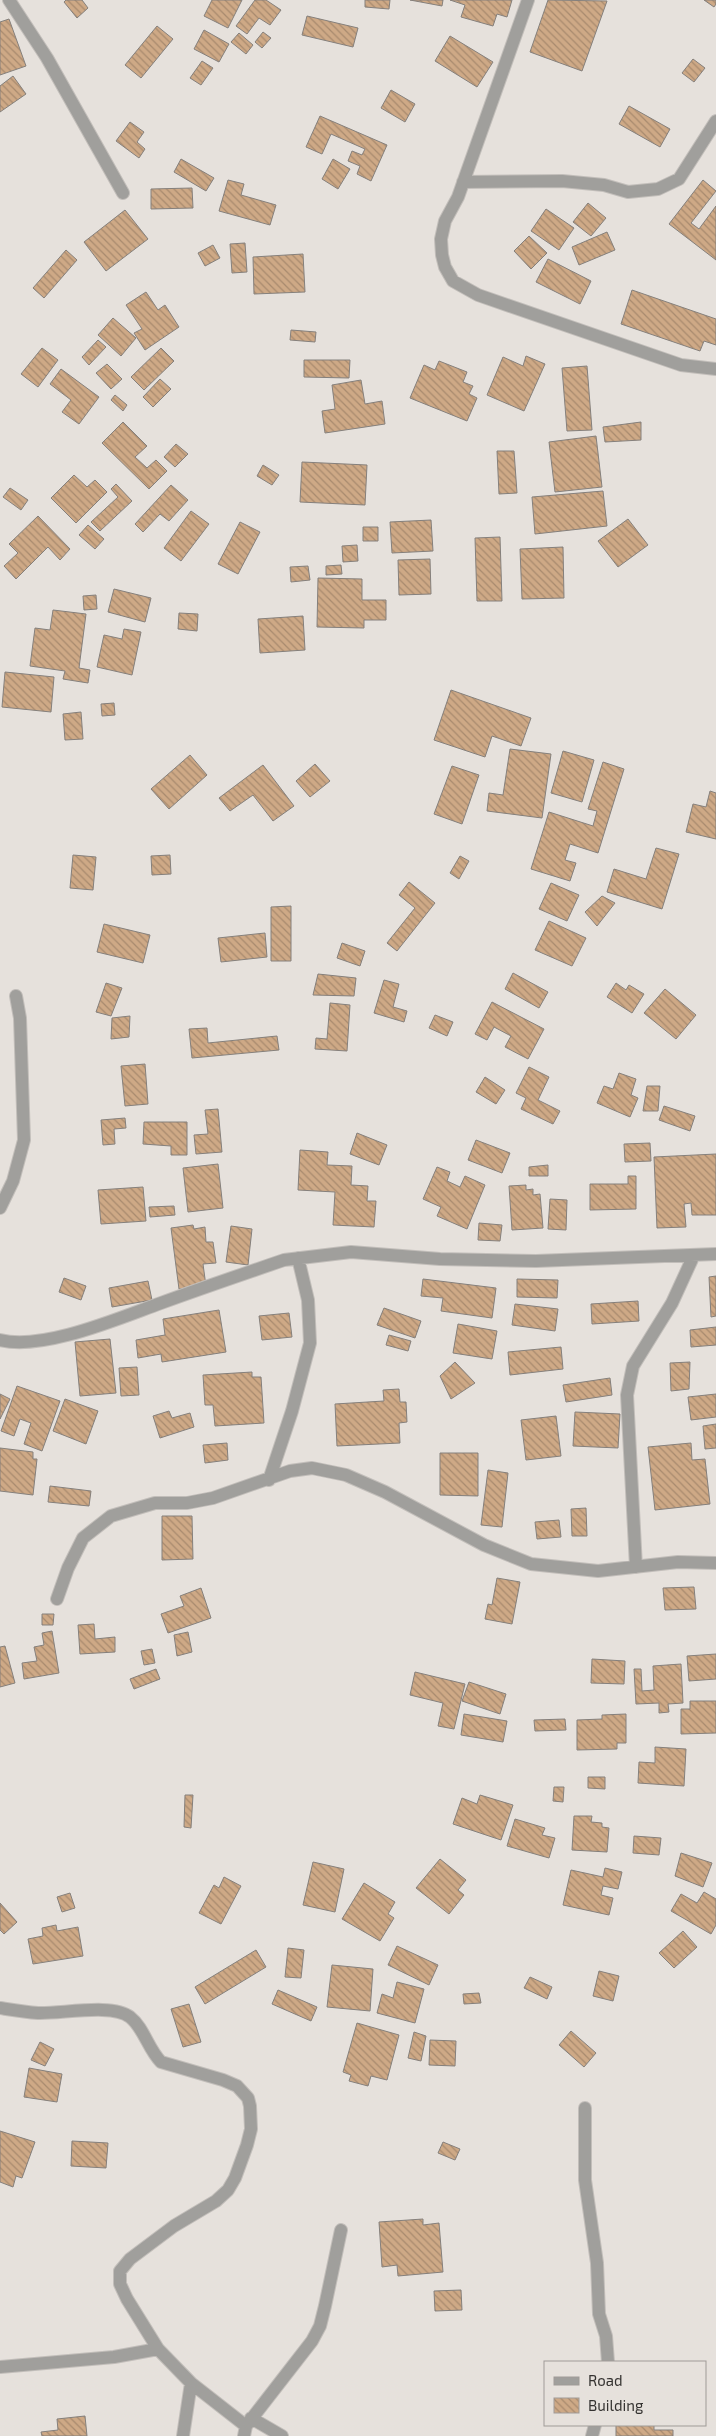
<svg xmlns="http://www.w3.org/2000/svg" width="716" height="2436" font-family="'Exo 2',sans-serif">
  <defs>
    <pattern id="building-back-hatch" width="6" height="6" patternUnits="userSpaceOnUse" patternTransform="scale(1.25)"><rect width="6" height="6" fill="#cea986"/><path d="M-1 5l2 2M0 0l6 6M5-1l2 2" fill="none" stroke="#a88a6e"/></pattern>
  </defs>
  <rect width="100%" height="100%" fill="#e6e1dc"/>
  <path fill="url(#building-back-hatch)" stroke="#85807c" d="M66,0H82L88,8L77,18L64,2Z
    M212,0H242L228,28L204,16Z
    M255,0H266L281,10L270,25L259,18L247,34L236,26Z
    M365,0H390L389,9L365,7Z
    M410,0H443L442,6Z
    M450,0H512L507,17L497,14L493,26L461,17L465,5Z
    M548,0L607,1L582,71L530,52Z
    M704,0H716V4L714,7Z
    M307,16L358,28L353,47L302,35Z
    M9,19L26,66L0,75V22Z
    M157,26L173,39L141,78L125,65Z
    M204,30L229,44L219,62L194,49Z
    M263,32L271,38L262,48L255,42Z
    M239,33L253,45L246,54L231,42Z
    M450,36L493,62L477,87L435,61Z
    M693,59L705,68L694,82L682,73Z
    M202,61L213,68L201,85L190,78Z
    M13,76L26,94L0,112V86Z
    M391,90L415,104L405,122L381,108Z
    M629,106L670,129L660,147L619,124Z
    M320,116L387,145L371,181L357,174L360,166L348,161L352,151L362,155L365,149L331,134L322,154L306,147Z
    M130,122L144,132L137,142L145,149L139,158L116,141Z
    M181,159L214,178L206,191L174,172Z
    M333,159L350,169L338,189L322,179Z
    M228,180L244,184L241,195L276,205L270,225L219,211Z
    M703,180L716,191L691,223L699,229L716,206V260L669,224Z
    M192,188L193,208L151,209V189Z
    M588,203L606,218L591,236L573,222Z
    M546,209L574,228L559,250L531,231Z
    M125,210L148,239L106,271L84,242Z
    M607,232L615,250L579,265L572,247Z
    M529,236L547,253L531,269L514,251Z
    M245,243L247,272L232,273L230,244Z
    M213,245L220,258L205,266L198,253Z
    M66,250L77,260L44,298L33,288Z
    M303,254L305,292L254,294L253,257Z
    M548,259L591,281L580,304L536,282Z
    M632,290L716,319V345L704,341L700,351L621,324Z
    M146,292L158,310L165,305L179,327L145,350L134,333L142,329L126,305Z
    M113,318L136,338L121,356L98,335Z
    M291,330L316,332L315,342L290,340Z
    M98,340L106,347L89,365L82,357Z
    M42,348L58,360L38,387L21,374Z
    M161,348L174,361L144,390L131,377Z
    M526,356L545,364L524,411L487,395L503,357L523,366Z
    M304,360H350L349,378L304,377Z
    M439,361L467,372L463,382L473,386L469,394L477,398L467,421L410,398L424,365L435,370Z
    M107,364L122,379L111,389L96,373Z
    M587,366L592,430L567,431L562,368Z
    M61,369L99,397L79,424L62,412L71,400L50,384Z
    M160,379L171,389L153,407L143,397Z
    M361,380L365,404L382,401L385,424L325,433L322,411L335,409L332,385Z
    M115,395L127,405L123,411L111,400Z
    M123,422L147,446L135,457L147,468L156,460L167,471L149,489L102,443Z
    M641,422V440L605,442L603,427Z
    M596,436L602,487L555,492L549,442Z
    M176,444L188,454L175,467L164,457Z
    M497,451H514L517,493L499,494Z
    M302,462L367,465L365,505L300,502Z
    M263,465L279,475L272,485L257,476Z
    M74,475L87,487L95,480L107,492L76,523L51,498Z
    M116,484L132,501L100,531L91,522L118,497L111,489Z
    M171,485L188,500L169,521L160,514L143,532L135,524Z
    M10,488L28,500L21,510L3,497Z
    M603,491L607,526L535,534L532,497Z
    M191,511L209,524L181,561L164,548Z
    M38,516L70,549L60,560L48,547L16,579L4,566L18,553L9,544Z
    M628,519L648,545L618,567L598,541Z
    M431,520L433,551L392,553L390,522Z
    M240,522L260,532L238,574L218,564Z
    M88,525L104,539L95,549L79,535Z
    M363,527H378V541H363Z
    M500,537L502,601H477L475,538Z
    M357,545L358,561L343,562L342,546Z
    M563,547L564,598L522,599L520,549Z
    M430,559L431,594L399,595L398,560Z
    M341,565L342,574L326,575V566Z
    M308,566L310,580L291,582L290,567Z
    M318,578L362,579V600H386V620H364V628L317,627Z
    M114,589L151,598L145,622L108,612Z
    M96,595L97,609L84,610L83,596Z
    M53,610L86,614L79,668L90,670L88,683L63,679L65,671L30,666L35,628L50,630Z
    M179,613L198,614L197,631L178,629Z
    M303,616L305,650L260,653L258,619Z
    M124,629L141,632L132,675L97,667L104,635L122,639Z
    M5,672L54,677L51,712L2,707Z
    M451,690L531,718L521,746L492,736L485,757L434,740Z
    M114,703L115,715L102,716L101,704Z
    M81,712L83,739L65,740L63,714Z
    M510,749L551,754L542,818L487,811L489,793L503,795Z
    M563,751L594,760L582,802L551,793Z
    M190,755L207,775L169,809L151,789Z
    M603,762L624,769L598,853L570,844L565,860L576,863L570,881L531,869L549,812L593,826L597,811L588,809Z
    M315,764L330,781L310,797L296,781Z
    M263,765L294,806L273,821L253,795L230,811L219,798Z
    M452,766L479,775L462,824L434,814Z
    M710,791L716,793V839L686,832L693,804L706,807Z
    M656,848L679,854L662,909L607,892L614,869L646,879Z
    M73,855L96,857L93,890L70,888Z
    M170,855L171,874L152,875L151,856Z
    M460,856L469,861L459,879L450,873Z
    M409,882L435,903L397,951L387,943L415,908L399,895Z
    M551,883L579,895L567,921L539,909Z
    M602,896L615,903L597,926L585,912Z
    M291,906V961H271V907Z
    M549,921L586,938L572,966L535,950Z
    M104,924L150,935L143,963L97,952Z
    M265,933L267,957L221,962L218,938Z
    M342,943L365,951L360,966L337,958Z
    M513,973L548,992L539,1008L505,989Z
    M318,974L356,978L354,996L313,995Z
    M384,980L399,984L393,1007L407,1011L404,1022L374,1013Z
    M106,983L122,988L111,1016L96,1012Z
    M616,983L626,990L629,985L644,994L632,1013L607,997Z
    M665,989L696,1015L676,1039L644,1013Z
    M492,1002L544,1029L528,1059L505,1047L511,1036L494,1027L487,1040L475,1034Z
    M330,1003L350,1005L347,1051L315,1049L316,1038L327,1039Z
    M435,1015L453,1022L447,1036L429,1028Z
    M130,1016L129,1037L111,1039L112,1018Z
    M207,1028L208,1043L277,1036L279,1050L192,1058L189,1029Z
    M145,1064L148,1104L125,1106L121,1066Z
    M529,1067L549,1077L538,1100L560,1111L553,1124L521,1109L526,1098L516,1093Z
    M619,1073L636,1079L631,1095L638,1098L630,1117L597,1103L604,1086L613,1089Z
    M485,1077L505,1090L496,1104L476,1092Z
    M647,1086H660L658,1111H643Z
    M664,1106L695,1116L690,1131L659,1120Z
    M218,1109L222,1152L196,1154L194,1135L208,1134L205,1110Z
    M125,1118L126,1128L114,1129L115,1144L103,1145L101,1120Z
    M144,1122H187V1155H171V1146L143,1144Z
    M357,1133L387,1145L379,1165L350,1154Z
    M476,1140L510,1153L502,1173L468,1160Z
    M650,1143L651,1161L625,1162L624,1144Z
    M300,1150L328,1152L327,1165L352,1166L351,1185L368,1186L367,1201H376L374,1227L333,1225L335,1192L298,1190Z
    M716,1154V1215H692L691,1203L684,1204L686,1227L657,1228L654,1157Z
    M218,1164L223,1208L188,1212L183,1168Z
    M548,1165V1176H529V1167Z
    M437,1167L450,1172L447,1181L460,1187L465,1176L485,1185L467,1229L437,1216L441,1207L423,1199Z
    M628,1176H636V1209L590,1210V1184H628Z
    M526,1185V1190L533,1189V1195L540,1194L543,1228L512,1230L509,1186Z
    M143,1187L146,1221L101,1224L98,1190Z
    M550,1199L567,1200L566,1230L548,1229Z
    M174,1206L175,1215L150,1217L149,1207Z
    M479,1223L502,1225L500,1241L478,1240Z
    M193,1225L194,1229L205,1227L206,1242H213L216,1263L203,1264L206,1286L179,1289L171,1228Z
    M231,1226L252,1229L248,1265L226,1262Z
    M716,1276V1316L711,1317L709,1277Z
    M64,1278L86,1286L81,1300L59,1292Z
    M423,1279L496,1288L492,1318L441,1311L443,1298L421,1296Z
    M517,1279L558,1280L557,1298L517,1297Z
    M148,1281L152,1300L112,1307L109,1288Z
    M638,1301L639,1321L592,1324L591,1304Z
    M515,1304L558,1309L555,1331L512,1325Z
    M384,1308L421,1321L415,1338L377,1325Z
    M219,1310L226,1352L162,1362L161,1354L138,1358L136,1340L165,1335L163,1319Z
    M289,1313L292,1337L262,1340L259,1316Z
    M458,1324L497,1331L492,1359L453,1353Z
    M716,1327V1345L691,1347L690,1330Z
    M389,1335L411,1341L408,1351L386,1345Z
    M110,1339L116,1393L80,1396L75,1342Z
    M561,1347L563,1369L510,1375L508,1352Z
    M455,1362L475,1383L451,1399L440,1376Z
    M690,1362L689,1389L671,1391L670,1363Z
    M137,1367L139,1395L121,1396L119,1368Z
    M252,1372V1377H261L264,1423L215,1426L213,1405H205L203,1375Z
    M610,1378L612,1395L566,1402L563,1385Z
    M17,1386L60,1401L42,1451L24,1444L31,1423L20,1419L14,1436L1,1431Z
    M399,1389L400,1402H406L407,1422L399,1423L400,1443L337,1446L335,1404L384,1401L383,1390Z
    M0,1394L10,1399L0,1419Z
    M716,1394V1417L691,1420L688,1397Z
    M65,1399L98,1411L86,1444L53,1431Z
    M169,1411L172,1418L190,1413L194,1427L160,1438L153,1416Z
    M575,1412L620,1414L618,1448L573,1446Z
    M556,1416L561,1456L526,1460L521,1420Z
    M716,1424V1448L705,1449L703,1426Z
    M227,1443L228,1460L205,1463L203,1445Z
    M691,1443L692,1460L705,1459L710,1504L655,1510L648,1447Z
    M0,1448L33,1452V1459H37L33,1495L0,1491Z
    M440,1453H478V1496L440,1495Z
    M488,1470L508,1473L502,1527L481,1525Z
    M50,1486L91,1491L89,1506L48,1502Z
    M586,1508L587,1536H572L571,1509Z
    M162,1516H192L193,1559L162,1560Z
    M559,1520L561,1537L537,1539L535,1522Z
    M497,1578L520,1582L512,1624L485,1619L488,1604L492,1605Z
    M694,1587L696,1609L665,1610L663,1588Z
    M201,1588L211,1618L168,1633L161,1614L184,1606L180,1596Z
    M42,1614H54L53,1625H42Z
    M94,1624L95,1639L115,1637V1652L80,1654L78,1625Z
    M52,1631L59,1673L24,1679L22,1663L37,1661L34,1647L44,1645L42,1633Z
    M188,1632L192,1652L177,1656L174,1635Z
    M5,1646L15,1683L0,1687V1647Z
    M152,1649L155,1663L144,1665L141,1651Z
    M716,1654V1679L689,1681L687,1656Z
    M592,1659L625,1661L624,1684L591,1683Z
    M681,1664L683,1703L668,1704L669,1712L659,1713V1703L636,1704L634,1669H641L642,1691L654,1690L653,1666Z
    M156,1669L160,1679L134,1689L130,1679Z
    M415,1672L465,1684L454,1729L438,1726L443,1703L410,1695Z
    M469,1682L506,1694L500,1714L462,1701Z
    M690,1701H716V1733L681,1734V1709H690Z
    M464,1714L507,1721L503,1742L461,1735Z
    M626,1714V1743H617V1749L577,1750V1720L602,1719V1715Z
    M565,1719L566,1730L535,1731L534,1720Z
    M655,1747L686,1749L684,1786L638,1783L639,1762L655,1763Z
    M588,1777H605V1789L588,1788Z
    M554,1787H564L563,1802L553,1801Z
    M185,1795H193L191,1828L184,1827Z
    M480,1795L513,1805L501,1840L453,1824L462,1798L477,1804Z
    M574,1816H592L591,1822L602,1823V1827L609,1828L607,1852L572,1850Z
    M515,1819L545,1828L542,1835L555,1838L549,1858L507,1846Z
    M634,1836L661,1838L659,1855L633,1853Z
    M681,1853L712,1863L703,1887L675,1876Z
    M440,1859L466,1880L458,1890L464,1895L449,1914L416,1888Z
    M313,1862L344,1869L335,1912L303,1905Z
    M605,1868L622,1872L618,1889L603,1886L601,1895L613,1898L609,1915L563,1905L571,1870L603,1877Z
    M224,1877L241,1886L221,1924L199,1913L214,1885L219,1888Z
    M364,1883L395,1902L388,1914L394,1918L380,1941L342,1919Z
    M704,1892L716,1899V1925L711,1934L671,1911L681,1894L697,1903Z
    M70,1893L75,1908L62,1912L57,1897Z
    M0,1903L17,1922L4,1934L0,1930Z
    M56,1925L57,1931L78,1927L83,1956L33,1964L28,1939L43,1936L42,1928Z
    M683,1931L697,1947L674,1968L659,1953Z
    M397,1946L438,1965L429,1985L388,1965Z
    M288,1948L304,1950L301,1978L285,1977Z
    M256,1950L266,1967L205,2004L195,1987Z
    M332,1965L373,1969L370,2011L327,2007Z
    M599,1971L619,1976L613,2001L593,1996Z
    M530,1977L552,1987L547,1999L524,1988Z
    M397,1982L424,1989L415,2023L377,2013L382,1994L393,1998Z
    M278,1990L317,2007L311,2021L272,2004Z
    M479,1993L481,2003L464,2004L463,1994Z
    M189,2004L201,2042L183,2047L171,2009Z
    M357,2023L399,2035L387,2080L371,2076L368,2086L349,2081L351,2075L343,2072Z
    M571,2031L596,2053L584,2067L559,2045Z
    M414,2032L426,2036L421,2061L408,2058Z
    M430,2040L456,2041L455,2066L429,2065Z
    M40,2042L54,2049L45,2066L31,2060Z
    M29,2068L62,2074L57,2102L24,2097Z
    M0,2131L35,2142L22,2178L16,2176L13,2187L0,2182Z
    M72,2141L108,2143L106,2168L71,2166Z
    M443,2142L460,2149L455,2160L438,2153Z
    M423,2219V2225L439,2223L443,2272L398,2276L397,2265L382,2267L379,2222Z
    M461,2290L462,2310L435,2311L434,2291Z
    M85,2416L87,2436H42L41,2432L58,2430L57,2419Z
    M616,2425H654V2430H673V2436H616Z"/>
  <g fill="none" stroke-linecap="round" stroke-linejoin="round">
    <defs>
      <path id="street" d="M9,0L47,58L123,193
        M528,0L458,197L445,221L441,239L442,255L445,267L453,281L478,295L681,365L716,369
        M463,182L562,181L604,185L628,192L658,189L679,179L716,121
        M0,1208L13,1181L24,1140L20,1018L16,996
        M0,1340C43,1351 119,1318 161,1303C202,1288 243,1274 284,1260L351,1252L440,1259L536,1261L716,1254
        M269,1480L292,1411L310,1343L308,1300L298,1258
        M636,1567L627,1395L633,1366L672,1303L694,1255
        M57,1599L68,1568L83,1538L111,1516L155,1503H187L213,1498L290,1471L312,1468L346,1475L385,1492L484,1545L531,1564L598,1571L678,1562L716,1563
        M0,2008C13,2010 25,2012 38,2013C61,2014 113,2003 130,2017C144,2028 148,2049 161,2062L223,2080L237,2086L248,2098L250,2106L251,2129L247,2145L235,2178L228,2190L216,2201L174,2226L130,2259L120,2271V2284L127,2299L158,2349L191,2383L246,2426
        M585,2108V2180L597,2263L599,2314L606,2336L608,2362
        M0,2367L114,2357L158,2349
        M251,2418L282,2436
        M183,2436L191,2383
        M244,2436L246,2426L312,2341L320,2326L325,2306L341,2230
        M592,2436L595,2425"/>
    </defs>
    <use href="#street" stroke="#c2beba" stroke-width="14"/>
    <use href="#street" stroke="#a09f9c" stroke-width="12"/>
  </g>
  <rect x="544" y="2361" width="162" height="65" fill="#e6e1dc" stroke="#9f9b97"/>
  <rect x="554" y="2377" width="25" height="8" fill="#a09f9c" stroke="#9f9b97"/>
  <text x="588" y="2386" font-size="15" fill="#343230">Road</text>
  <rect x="554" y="2398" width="25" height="15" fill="url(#building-back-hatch)" stroke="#9f9b97"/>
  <text x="588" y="2411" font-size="15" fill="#343230">Building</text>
</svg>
